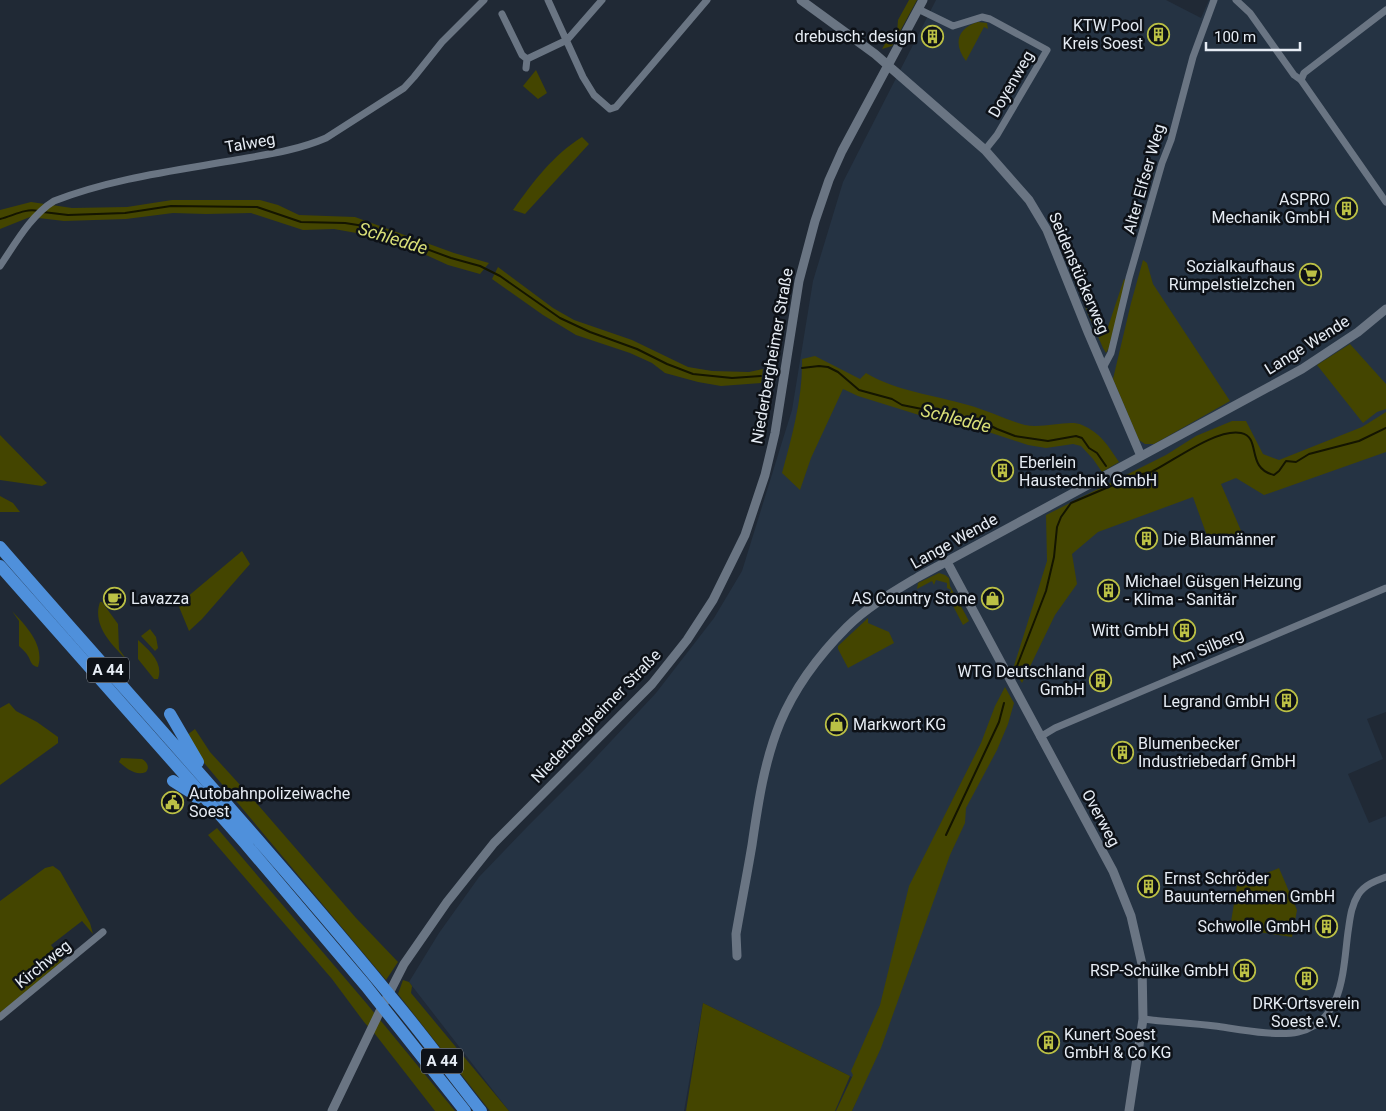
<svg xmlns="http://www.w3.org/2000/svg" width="1386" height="1111" font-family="Roboto,sans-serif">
  <rect width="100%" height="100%" fill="#202935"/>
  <path fill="#253343" d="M936,0H1166L1201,18L1209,0H1386V712L1367,719L1383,759L1348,774L1369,823L1386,816V1111H852L864,1083L703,1003L684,1111H509L409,982L439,933L479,877L528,826L585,769L656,693L714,618L742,571L792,410L813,281L843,182Z"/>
  <path fill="#444500" d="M909,0H917L892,46L882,49L886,42L891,44L897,33L898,20Z
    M978,22L987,23L988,29L984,27L966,61C953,44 957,28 978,22Z
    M536,70L547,93L538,99L523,86Z
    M582,137L589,144L525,214L513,210C533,182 553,155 582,137Z
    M172,200H260L278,205L299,215L355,217L454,253L489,263L480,274L448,265L402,244L362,234L334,229L303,230L251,213L206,214L173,213L126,219L64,221L30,217L0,229V210L31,202L72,208L127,207Z
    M1143,260L1147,263L1153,284L1230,401L1154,444H1145L1139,440L1113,379L1131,303Z
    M498,267L553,308L574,320L632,340L688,367L712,371L749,372L763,369L761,383L721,386L698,382L665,373L652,363L630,353L576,335L543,315L492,279Z
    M1124,279L1126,281L1109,348L1106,353L1103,348L1085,307L1106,327H1108Z
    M1350,344L1386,384V409L1377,412L1363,423L1317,365Z
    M815,356L860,379L866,373C896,391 934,395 968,405C987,410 1006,420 1025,425C1043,429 1070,419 1082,425C1100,432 1109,447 1119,462L1102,472L1093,459L1081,446L1073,444L1046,448L1028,445L961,423L919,415L858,396L843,389L811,458L800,490L782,473C792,437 803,397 802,359Z
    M1386,412V452L1264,495L1236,478L1221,484L1242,533L1211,547L1193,497L1098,532L1072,554L1077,584L1055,615L1022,683L1013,669L1047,561L1046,515L1166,455L1196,436L1232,421H1246L1263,454L1279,460L1362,427Z
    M0,435L47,483L42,486L0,480Z
    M0,496L13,503L20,512H0Z
    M242,551L250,564L202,619L189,631L177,602L180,603Z
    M939,573L945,575L949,578L950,586L969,621L963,625L951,602L947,604L951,590L947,588V583L936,580L934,585L932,581L917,589L918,583Z
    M100,602H102L118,624L119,649L126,659C111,644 92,625 100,602Z
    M12,611C26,626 45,645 38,667C31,666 31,661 28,656C26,652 22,649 19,646V621Z
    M868,618V623L889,632L894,643L848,668L838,649V646Z
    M150,629L156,637L158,648L155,651L141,636Z
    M138,640C149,650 164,663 158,679H154L138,659Z
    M1005,687L1014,703L1008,724L997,750L966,808L965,823L950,855L881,1048L852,1111H836L853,1075L851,1071L880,1005L909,886L981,743L995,706Z
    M9,703L16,711L37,722L58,737V743L0,785V708Z
    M195,729L210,752L252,798L356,918L398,962L386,980L200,758L187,735Z
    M121,758L142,759C147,762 150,767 146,772C136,776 127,769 119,762Z
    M217,828L367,1004L455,1111H435L375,1034L364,1022L332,979L208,835Z
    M53,866L60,871L90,923L93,934L82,921L51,945L63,961L0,1013V901L45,868Z
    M1279,868L1297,910L1292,937L1230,928L1237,885Z
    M403,980L409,982L412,986L411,993L509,1111H490L398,994Z
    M703,1003L850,1076L835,1111H686Z"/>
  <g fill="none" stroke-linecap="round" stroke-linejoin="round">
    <path stroke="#141501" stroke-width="2" d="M43,212L68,215L125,213L171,206L257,207L301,222L345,223L364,226L451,258L480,266L500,276L560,318L590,332L637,349L667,364L693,374L732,378L761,376
      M0,219C13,216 25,208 38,211
      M802,368L819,366L828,367L838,372L859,390L892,399L902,405L922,409L934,413H944L985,423L997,429L1015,436L1048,441L1076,436L1082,438L1089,448L1097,453L1106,466
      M1115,482C1119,484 1129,484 1133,481C1136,480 1139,476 1142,474C1146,473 1150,473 1153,471C1175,460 1217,428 1241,433C1262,437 1245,468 1274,475L1279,471L1286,461L1296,462L1309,454L1359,441L1386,428
      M1017,666L1046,591L1054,557L1057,527L1061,517L1071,503L1118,483
      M946,835L999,722L1004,703"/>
    <path stroke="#6a7583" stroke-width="7" d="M548,0L583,77L594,95L610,109L616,107L707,0
      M1236,0L1250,13L1294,75L1301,80L1386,202
      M918,9L953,26L982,17L990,19L1047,50L997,135L985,150
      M502,14L522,55L527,59L526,68
      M527,59L567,40L602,0
      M1301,80L1304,73L1386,10
      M0,266C15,244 31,215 54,201C110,179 172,171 230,161C263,155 296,151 326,138L404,88L414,77L442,42L484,0
      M1104,366L1111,353L1129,278L1162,163L1171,140L1193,57L1214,0
      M1040,737L1055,728L1386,588
      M0,1017L103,932
      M1143,1019C1167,1022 1191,1023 1215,1026C1237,1029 1277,1037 1298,1032C1344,1022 1343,969 1348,932C1350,919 1351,906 1358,895C1364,885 1375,881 1386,877"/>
    <path stroke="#6a7583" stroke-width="9" d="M801,0L875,54L985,150L1029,200L1047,230L1088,332L1141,456
      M947,562L1113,871L1131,916L1142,964L1143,1019L1129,1111
      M737,956L736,934C741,905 747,875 752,845C758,804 764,762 780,723C795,687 819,655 847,627C867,607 893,592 918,577L1302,369L1358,332L1386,309
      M332,1111L380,1011L404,964L447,902L494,843L652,684L687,640L713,600L745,535L765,475L775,433L799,281L815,221L829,180L842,151L923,0"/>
    <path stroke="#4f90db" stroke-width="12" d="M0,547C134,701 272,851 402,1010C429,1043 454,1077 481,1111
      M0,566L244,842L366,986L465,1111
      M170,714L198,762
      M173,781L192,793L197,798"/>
  </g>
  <defs>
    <symbol id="building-ring" viewBox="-11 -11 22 22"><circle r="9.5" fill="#0d1117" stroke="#bbc045" stroke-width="1.5"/><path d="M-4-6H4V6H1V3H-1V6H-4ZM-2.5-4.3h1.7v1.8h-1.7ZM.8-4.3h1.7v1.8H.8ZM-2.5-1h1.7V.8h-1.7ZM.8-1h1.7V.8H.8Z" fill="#bbc045"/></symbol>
    <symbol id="supermarket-ring" viewBox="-11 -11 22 22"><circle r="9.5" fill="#0d1117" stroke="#bbc045" stroke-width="1.5"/><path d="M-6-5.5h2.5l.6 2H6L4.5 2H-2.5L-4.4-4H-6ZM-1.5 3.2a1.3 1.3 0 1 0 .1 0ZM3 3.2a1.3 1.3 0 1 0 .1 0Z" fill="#bbc045"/></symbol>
    <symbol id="cafe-ring" viewBox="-11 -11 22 22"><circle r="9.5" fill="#0d1117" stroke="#bbc045" stroke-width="1.5"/><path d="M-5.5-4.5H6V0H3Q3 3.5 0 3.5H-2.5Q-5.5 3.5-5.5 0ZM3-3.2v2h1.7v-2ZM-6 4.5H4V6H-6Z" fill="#bbc045"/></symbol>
    <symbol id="shop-ring" viewBox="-11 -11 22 22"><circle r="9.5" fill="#0d1117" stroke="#bbc045" stroke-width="1.5"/><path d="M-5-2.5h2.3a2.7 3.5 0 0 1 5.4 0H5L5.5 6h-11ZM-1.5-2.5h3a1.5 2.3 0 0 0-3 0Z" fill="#bbc045"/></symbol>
    <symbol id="civic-ring" viewBox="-11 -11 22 22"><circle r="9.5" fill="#0d1117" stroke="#bbc045" stroke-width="1.5"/><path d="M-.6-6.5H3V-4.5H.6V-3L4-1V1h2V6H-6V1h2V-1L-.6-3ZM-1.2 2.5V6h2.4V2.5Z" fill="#bbc045"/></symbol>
  </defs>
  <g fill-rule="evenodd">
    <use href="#building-ring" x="1146" y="22" width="25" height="25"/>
    <use href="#building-ring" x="920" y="24" width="25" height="25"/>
    <use href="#building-ring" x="1334" y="196" width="25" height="25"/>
    <use href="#supermarket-ring" x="1298" y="262" width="25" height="25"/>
    <use href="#building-ring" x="990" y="458" width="25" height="25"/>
    <use href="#building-ring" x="1134" y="526" width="25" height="25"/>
    <use href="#building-ring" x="1096" y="578" width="25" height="25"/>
    <use href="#cafe-ring" x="102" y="586" width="25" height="25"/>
    <use href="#shop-ring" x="980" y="586" width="25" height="25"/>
    <use href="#building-ring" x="1172" y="618" width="25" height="25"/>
    <use href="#building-ring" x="1088" y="668" width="25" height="25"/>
    <use href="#building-ring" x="1274" y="688" width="25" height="25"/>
    <use href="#shop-ring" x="824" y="712" width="25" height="25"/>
    <use href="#building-ring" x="1110" y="740" width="25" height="25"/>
    <use href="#civic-ring" x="160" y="790" width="25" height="25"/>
    <use href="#building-ring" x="1136" y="874" width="25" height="25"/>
    <use href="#building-ring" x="1314" y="914" width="25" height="25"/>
    <use href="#building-ring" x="1232" y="958" width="25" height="25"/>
    <use href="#building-ring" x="1294" y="966" width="25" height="25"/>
    <use href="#building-ring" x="1036" y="1030" width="25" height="25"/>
  </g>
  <g text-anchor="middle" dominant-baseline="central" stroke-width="5" stroke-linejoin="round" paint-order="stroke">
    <g fill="#0d1117" stroke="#a5aab2" stroke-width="1">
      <rect x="87" y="657.5" width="42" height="25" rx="4"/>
      <rect x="421" y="1048.5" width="42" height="25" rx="4"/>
    </g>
    <g font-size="15" font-weight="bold" fill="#e6ecf4">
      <text x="108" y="670">A 44</text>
      <text x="442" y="1061">A 44</text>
    </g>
    <g font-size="16" fill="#e6ecf4" stroke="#0d1117" text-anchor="end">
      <text x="1143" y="25">KTW Pool<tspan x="1143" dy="18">Kreis Soest</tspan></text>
      <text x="916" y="36">drebusch: design</text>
      <text x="1330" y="199">ASPRO<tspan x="1330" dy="18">Mechanik GmbH</tspan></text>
      <text x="1295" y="266">Sozialkaufhaus<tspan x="1295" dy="18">Rümpelstielzchen</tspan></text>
      <text x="1019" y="462" text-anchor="start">Eberlein<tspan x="1019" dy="18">Haustechnik GmbH</tspan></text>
      <text x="1163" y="539" text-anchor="start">Die Blaumänner</text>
      <text x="1125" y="581" text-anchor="start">Michael Güsgen Heizung<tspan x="1125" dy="18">- Klima - Sanitär</tspan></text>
      <text x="131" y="598" text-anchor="start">Lavazza</text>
      <text x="976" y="598">AS Country Stone</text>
      <text x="1169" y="630">Witt GmbH</text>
      <text x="1085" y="671">WTG Deutschland<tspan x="1085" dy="18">GmbH</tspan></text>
      <text x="1270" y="701">Legrand GmbH</text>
      <text x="853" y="724" text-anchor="start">Markwort KG</text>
      <text x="1138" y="743" text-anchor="start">Blumenbecker<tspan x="1138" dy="18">Industriebedarf GmbH</tspan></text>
      <text x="189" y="793" text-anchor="start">Autobahnpolizeiwache<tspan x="189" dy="18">Soest</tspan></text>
      <text x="1164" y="878" text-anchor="start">Ernst Schröder<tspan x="1164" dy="18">Bauunternehmen GmbH</tspan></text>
      <text x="1311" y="926">Schwolle GmbH</text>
      <text x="1229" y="970">RSP-Schülke GmbH</text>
      <text x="1306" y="1003" text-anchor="middle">DRK-Ortsverein<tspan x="1306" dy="18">Soest e.V.</tspan></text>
      <text x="1064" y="1034" text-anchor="start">Kunert Soest<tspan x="1064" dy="18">GmbH &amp; Co KG</tspan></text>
    </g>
    <g font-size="16" fill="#e6ecf4" stroke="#0d1117">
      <text transform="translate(1011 84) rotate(-60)">Doyenweg</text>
      <text transform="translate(250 143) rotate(-10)">Talweg</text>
      <text transform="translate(1144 179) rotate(-74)">Alter Elfser Weg</text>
      <text transform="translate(1079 273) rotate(67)">Seidenstückerweg</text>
      <text transform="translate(1307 345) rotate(-32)">Lange Wende</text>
      <text transform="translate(772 356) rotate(-80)">Niederbergheimer Straße</text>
      <text transform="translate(954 541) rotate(-29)">Lange Wende</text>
      <text transform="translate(1207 648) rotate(-23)">Am Silberg</text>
      <text transform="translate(596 716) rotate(-46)">Niederbergheimer Straße</text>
      <text transform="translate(1101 818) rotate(62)">Overweg</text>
      <text transform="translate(43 964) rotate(-39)">Kirchweg</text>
    </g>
    <g font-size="18" font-style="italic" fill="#d8de77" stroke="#0d1117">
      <text transform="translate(393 238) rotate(17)">Schledde</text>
      <text transform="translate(956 418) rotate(14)">Schledde</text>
    </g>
  </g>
  <path d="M1206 42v8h94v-8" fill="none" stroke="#e6ecf4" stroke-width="2.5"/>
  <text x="1214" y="42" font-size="15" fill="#e6ecf4" stroke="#0d1117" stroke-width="4" paint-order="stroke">100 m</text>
</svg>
